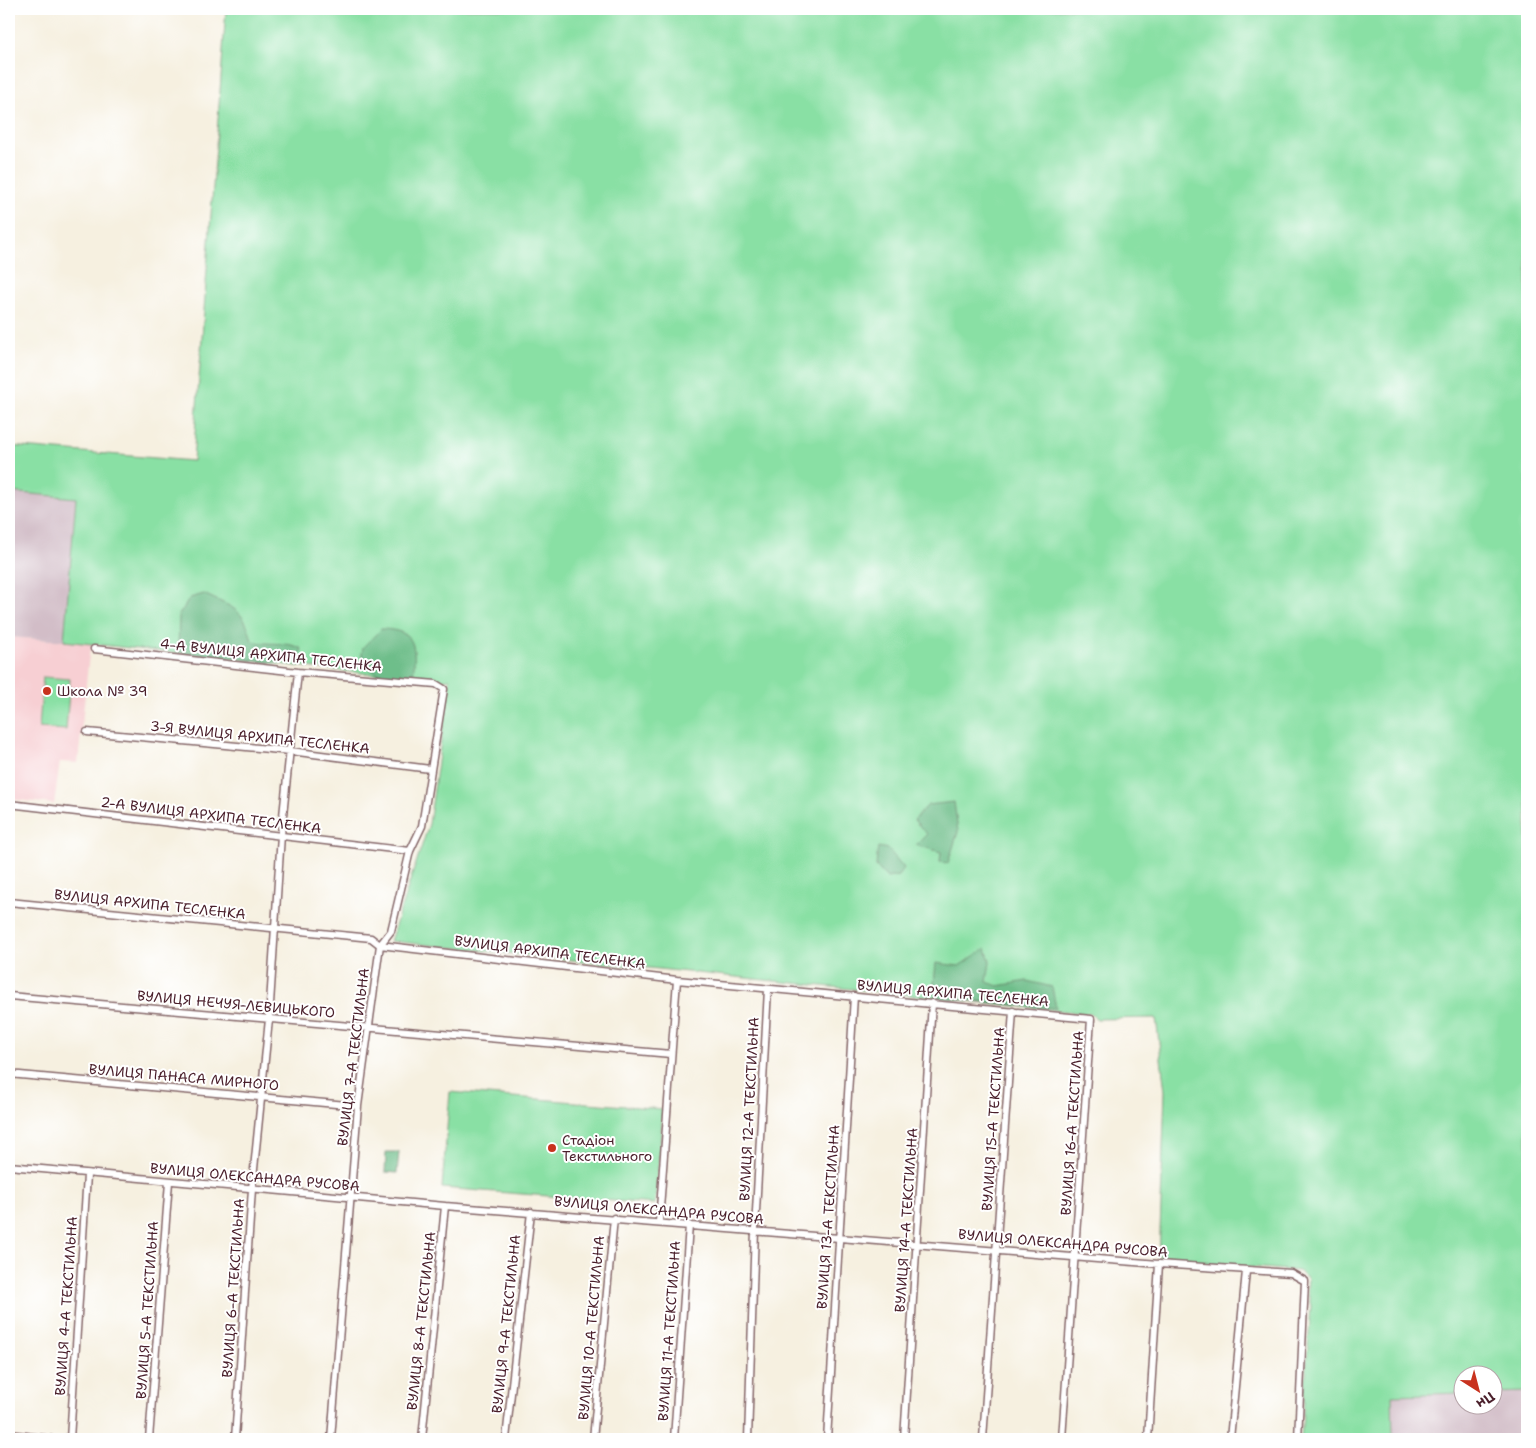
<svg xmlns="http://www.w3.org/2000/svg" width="1536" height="1448" font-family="'Shantell Sans',sans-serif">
  <rect width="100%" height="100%" fill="#fff"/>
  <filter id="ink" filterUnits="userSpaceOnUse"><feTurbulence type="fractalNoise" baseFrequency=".02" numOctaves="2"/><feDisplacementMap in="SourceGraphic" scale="10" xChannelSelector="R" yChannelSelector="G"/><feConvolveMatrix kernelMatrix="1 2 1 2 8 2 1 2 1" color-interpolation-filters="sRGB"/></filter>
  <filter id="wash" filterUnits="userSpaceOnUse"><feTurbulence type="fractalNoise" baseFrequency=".0096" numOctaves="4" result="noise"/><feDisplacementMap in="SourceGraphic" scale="20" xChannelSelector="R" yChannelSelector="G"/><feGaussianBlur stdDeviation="1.12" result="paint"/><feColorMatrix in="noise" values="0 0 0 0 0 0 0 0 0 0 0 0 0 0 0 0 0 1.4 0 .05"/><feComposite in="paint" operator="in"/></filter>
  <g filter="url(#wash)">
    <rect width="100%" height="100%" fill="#f6f0e0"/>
    <path fill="#f7cfd3" d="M9,637L93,643L89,655L78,763L60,762L54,804L9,799Z"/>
    <path fill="#d2bdc7" d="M9,492L76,498L64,641L9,637Z
      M1527,1392V1439H1393L1392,1395L1463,1393L1464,1406H1494V1393Z"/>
    <path fill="#89e0a4" stroke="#6a8068" d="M226,9H1527V1392L1494,1393V1376H1464L1463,1393L1392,1395L1393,1439H1301L1311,1306L1307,1289L1308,1279L1298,1271L1287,1270L1159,1260L1165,1091L1156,1018L1097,1019L1091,1014L390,941L429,824L450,679L436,681L64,641L76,498L9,492V446L193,461Z
      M43,677L70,679L66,730L39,728Z
      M450,1092L663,1109L655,1204L442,1188Z"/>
    <path fill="#6ebe8a" stroke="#5c6e5a" d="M204,594C232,608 244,607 252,641C269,646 286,640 302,649L299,657L269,662L178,652L179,615L190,598Z
      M381,629C417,630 416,646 413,677C393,676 374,678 361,661L363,647Z
      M954,802L958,832L948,863L940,862L941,852L916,845L927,834L914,820L928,805Z
      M878,847L888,849L904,868L898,876L887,878L876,866Z
      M986,948L990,962L987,982L998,986L1027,981L1052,987L1056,1008L940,998L933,993L936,963L959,966Z
      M386,1152H399L397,1173L385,1172Z"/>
  </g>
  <g filter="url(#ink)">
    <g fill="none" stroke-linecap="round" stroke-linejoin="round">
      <defs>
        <path id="street" d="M94,649L298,672L436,684L444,689L422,826L410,851L391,931L380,945L358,1106L331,1439
          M87,732L290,751L430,769
          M9,804L410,851
          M9,902L371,938L380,945L677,980L1091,1019L1062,1439
          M9,996L671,1054
          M9,1074L358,1106
          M9,1166L445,1206L1159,1264L1291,1273L1305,1281L1298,1439
          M659,1222L677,980
          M9,1434L51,1439
          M70,1439L87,1175
          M149,1439L169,1182
          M235,1439L252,1189L269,1019L281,835L298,672
          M422,1439L445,1206
          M506,1439L531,1212
          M593,1439L614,1218
          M674,1439L689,1225
          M748,1439L755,1230L768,989
          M827,1439L854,996
          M904,1439L932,1003
          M983,1439L1013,1011
          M1148,1439L1159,1264
          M1230,1439L1246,1271"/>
      </defs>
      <use href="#street" stroke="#86686a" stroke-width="9"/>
      <use href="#street" stroke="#fff" stroke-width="6"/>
    </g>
  </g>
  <g fill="#c8321e" stroke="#fff" stroke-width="2">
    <circle cx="47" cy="691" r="5"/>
    <circle cx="552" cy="1148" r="5"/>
  </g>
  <g text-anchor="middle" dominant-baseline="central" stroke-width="4" stroke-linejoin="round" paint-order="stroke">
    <g font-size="14" fill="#4a1f2b" stroke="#fff">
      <text transform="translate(271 655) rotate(6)">4-А ВУЛИЦЯ АРХИПА ТЕСЛЕНКА</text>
      <text transform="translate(260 737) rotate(6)">3-Я ВУЛИЦЯ АРХИПА ТЕСЛЕНКА</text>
      <text transform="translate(211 815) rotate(7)">2-А ВУЛИЦЯ АРХИПА ТЕСЛЕНКА</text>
      <text transform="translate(150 904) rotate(6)">ВУЛИЦЯ АРХИПА ТЕСЛЕНКА</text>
      <text transform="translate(550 952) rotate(7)">ВУЛИЦЯ АРХИПА ТЕСЛЕНКА</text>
      <text transform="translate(953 993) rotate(5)">ВУЛИЦЯ АРХИПА ТЕСЛЕНКА</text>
      <text transform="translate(236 1004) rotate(5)">ВУЛИЦЯ НЕЧУЯ-ЛЕВИЦЬКОГО</text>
      <text transform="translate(353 1057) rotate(-83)">ВУЛИЦЯ 7-А ТЕКСТИЛЬНА</text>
      <text transform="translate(184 1077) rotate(5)">ВУЛИЦЯ ПАНАСА МИРНОГО</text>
      <text transform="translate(749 1109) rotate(-87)">ВУЛИЦЯ 12-А ТЕКСТИЛЬНА</text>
      <text transform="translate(993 1119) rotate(-86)">ВУЛИЦЯ 15-А ТЕКСТИЛЬНА</text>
      <text transform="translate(1072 1123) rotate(-86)">ВУЛИЦЯ 16-А ТЕКСТИЛЬНА</text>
      <text transform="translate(255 1177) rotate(5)">ВУЛИЦЯ ОЛЕКСАНДРА РУСОВА</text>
      <text transform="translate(659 1210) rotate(5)">ВУЛИЦЯ ОЛЕКСАНДРА РУСОВА</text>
      <text transform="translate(828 1217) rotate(-86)">ВУЛИЦЯ 13-А ТЕКСТИЛЬНА</text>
      <text transform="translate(906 1220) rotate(-86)">ВУЛИЦЯ 14-А ТЕКСТИЛЬНА</text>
      <text transform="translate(1063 1243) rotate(5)">ВУЛИЦЯ ОЛЕКСАНДРА РУСОВА</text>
      <text transform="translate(233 1288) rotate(-86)">ВУЛИЦЯ 6-А ТЕКСТИЛЬНА</text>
      <text transform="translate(66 1306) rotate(-86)">ВУЛИЦЯ 4-А ТЕКСТИЛЬНА</text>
      <text transform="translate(147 1310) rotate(-86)">ВУЛИЦЯ 5-А ТЕКСТИЛЬНА</text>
      <text transform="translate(421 1321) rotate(-84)">ВУЛИЦЯ 8-А ТЕКСТИЛЬНА</text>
      <text transform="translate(506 1324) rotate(-84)">ВУЛИЦЯ 9-А ТЕКСТИЛЬНА</text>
      <text transform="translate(591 1328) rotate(-85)">ВУЛИЦЯ 10-А ТЕКСТИЛЬНА</text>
      <text transform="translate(669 1331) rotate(-86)">ВУЛИЦЯ 11-А ТЕКСТИЛЬНА</text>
    </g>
    <g font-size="14" fill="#4a1f2b" stroke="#fff" text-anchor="start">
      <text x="57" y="691">Школа № 39</text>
      <text x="562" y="1140">Стадіон<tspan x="562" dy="16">Текстильного</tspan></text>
    </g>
  </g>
  <rect width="1536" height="1448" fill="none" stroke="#fff" stroke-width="30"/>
  <g transform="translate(1478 1390) rotate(144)"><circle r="24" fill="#ffffff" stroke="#b7a5aa"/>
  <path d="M0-4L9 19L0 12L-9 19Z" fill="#c8321e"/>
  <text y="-8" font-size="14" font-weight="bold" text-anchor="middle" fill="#4a1f2b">Пн</text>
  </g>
</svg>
